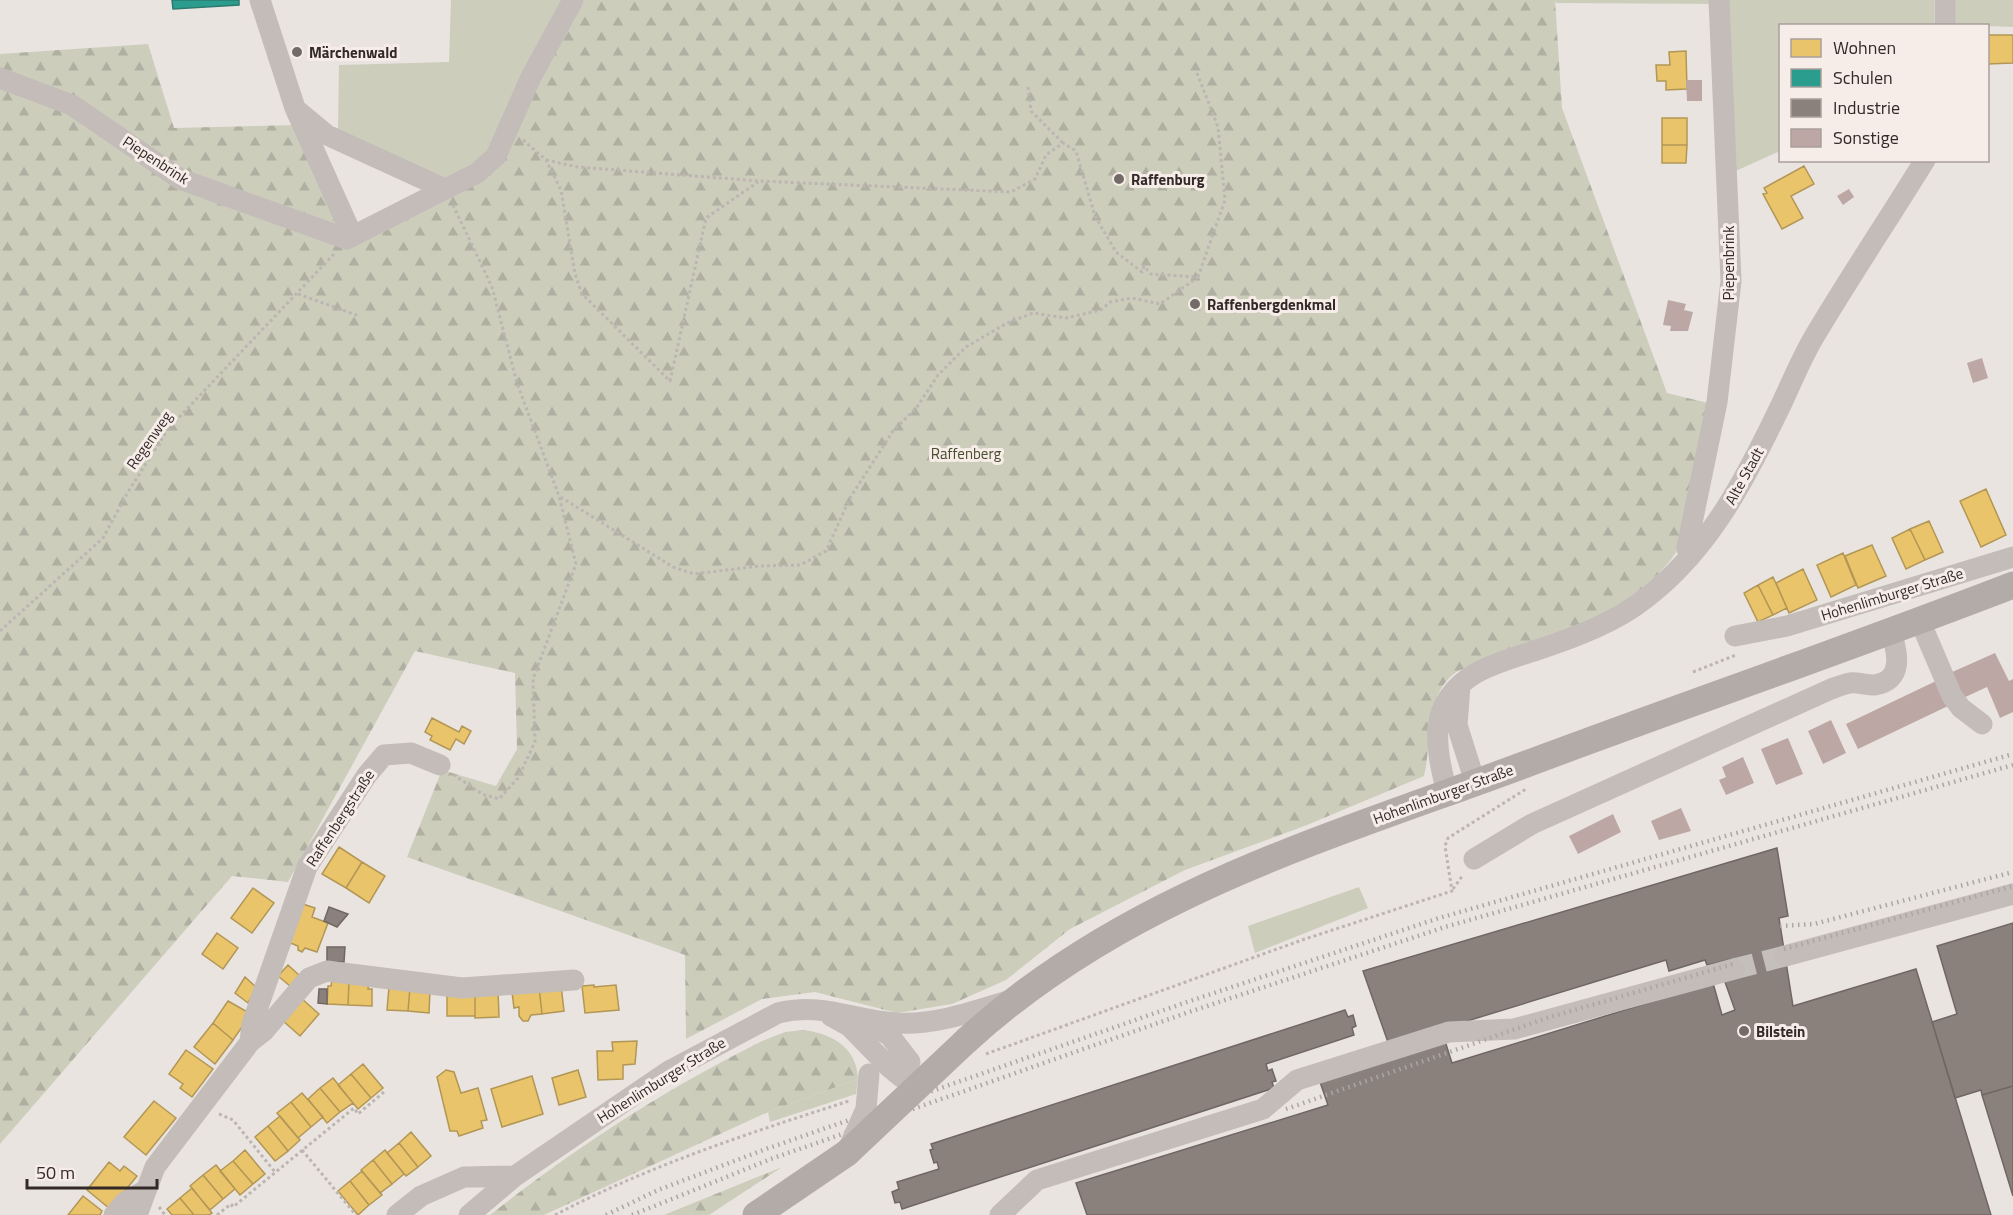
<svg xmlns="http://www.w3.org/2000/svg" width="2013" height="1215" font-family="'Titillium Web',sans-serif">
  <defs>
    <pattern id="forest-firs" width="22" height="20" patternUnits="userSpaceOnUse" patternTransform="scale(1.5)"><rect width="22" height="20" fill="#cdcdbc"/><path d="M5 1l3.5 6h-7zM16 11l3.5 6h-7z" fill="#b0b0a2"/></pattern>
  </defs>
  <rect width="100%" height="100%" fill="#eae4e0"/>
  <path fill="#cdcdbc" d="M451,0H573L510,129L445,189L338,131L339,65L449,62Z
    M1555,0H1934V25L1780,26V151L1729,174L1724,4L1556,3Z
    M1955,0H2013V27L1955,25Z
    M1359,887L1368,908L1255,953L1248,926Z
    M858,1079L856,1094L770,1122L768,1112Z"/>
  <path fill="url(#forest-firs)" d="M573,0H1555L1562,108L1667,393L1712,404L1683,541C1644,615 1531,643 1458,671C1423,694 1433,740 1424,776L1307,825L1185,870L1070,929L1006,980L952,1004L897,1013L815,992L762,999L686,1039L685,955L407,857L442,770L496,786L517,749L515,673L415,651L288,882L232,876L0,1144V54L148,44L174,128L298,125L346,240L477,173Z
    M804,1030C832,1034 857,1047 858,1079L768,1112L544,1215H490C576,1147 664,1090 762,1041L785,1032Z
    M782,1167L709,1215H664Z"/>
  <path fill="#e9c46a" stroke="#b29656" stroke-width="1.5" d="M1988,35H2013V63L1988,64Z
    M1686,51L1687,89L1666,90V81H1657L1656,65H1670L1669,52Z
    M1662,118H1687V145H1662Z
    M1662,145H1687L1686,163H1662Z
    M1804,166L1814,184L1791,196L1803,218L1782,229L1763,194L1767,193L1764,188Z
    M1986,489L2006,535L1981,547L1960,501Z
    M1929,521L1943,552L1925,560L1910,529Z
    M1910,529L1925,560L1906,569L1892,538Z
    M1872,545L1886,576L1858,588L1845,556Z
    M1843,553L1856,585L1831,597L1817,565Z
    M1803,569L1817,600L1789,613L1776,583Z
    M1773,577L1787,608L1773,615L1758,585Z
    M1758,585L1773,615L1758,622L1744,593Z
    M432,718L459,732L462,726L471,731L464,744L456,739L450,750L430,740L432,736L425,732Z
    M339,847L362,862L346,888L322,874Z
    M362,862L385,876L369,903L346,888Z
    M253,888L274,903L252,933L231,918Z
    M300,903L315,908L312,917L328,923L317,952L305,948L302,952L298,950V946L288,942Z
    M217,933L238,948L223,969L202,954Z
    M288,965L299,975L290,986L278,976Z
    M245,977L257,988L248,1003L235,993Z
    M332,980L349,981L348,1005L327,1004L328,986H331Z
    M349,981L369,982L368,989H372V1006L348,1005Z
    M561,985L564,1011L542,1014L539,987Z
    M594,985V987L616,985L619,1010L585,1013L582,986Z
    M389,987L410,988L408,1011L387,1010Z
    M539,987L542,1014L531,1015L528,1021H523L519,1016V1007L514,1008L512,992Z
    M410,988L430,990L429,1013L408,1011Z
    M475,990H498L499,1017L475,1018Z
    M475,991V1016H447V992Z
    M301,998L319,1014L300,1036L282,1020Z
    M228,1001L251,1014L233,1040L213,1023Z
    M213,1023L233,1040L215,1064L194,1047Z
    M637,1041L635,1064L623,1065V1079L598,1080L597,1051H613L612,1042Z
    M186,1050L213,1069L192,1097L180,1088L183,1084L169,1074Z
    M363,1064L383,1088L371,1098L351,1074Z
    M446,1070L454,1072L461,1093L478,1088L487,1120L481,1121L483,1128L459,1136L457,1131H450L437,1077Z
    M578,1070L586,1097L559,1105L552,1078Z
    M351,1074L371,1098L358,1109L338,1085Z
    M532,1076L543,1114L502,1127L491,1089Z
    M333,1078L353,1103L340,1112L320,1088Z
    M320,1088L340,1112L327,1123L308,1099Z
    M302,1093L323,1117L311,1127L291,1102Z
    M154,1101L176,1118L146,1155L124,1137Z
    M291,1102L311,1127L298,1138L277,1113Z
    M280,1116L300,1140L288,1151L268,1126Z
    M268,1126L288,1151L275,1161L255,1137Z
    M411,1132L431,1156L418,1167L399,1143Z
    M399,1143L418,1167L406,1176L387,1153Z
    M245,1150L265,1174L253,1184L233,1161Z
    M385,1150L404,1174L392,1184L373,1160Z
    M373,1160L392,1184L380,1193L361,1170Z
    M233,1161L253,1184L240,1195L220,1171Z
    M109,1162L120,1171L124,1166L137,1176L110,1209L87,1190Z
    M216,1165L235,1189L223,1199L203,1175Z
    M362,1171L382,1195L369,1205L350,1181Z
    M203,1175L223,1199L210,1210L190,1186Z
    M350,1181L369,1205L358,1215L338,1191Z
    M192,1188L212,1213L209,1215H194L180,1198Z
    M83,1196L102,1211L100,1215H68Z
    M180,1198L194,1215H172L167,1209Z"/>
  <path fill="#2a9d8f" stroke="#2d7a70" stroke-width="1.5" d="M172,0H239V5L173,9Z"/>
  <path fill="#8a817c" stroke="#706763" stroke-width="1.5" d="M1777,848L1788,916L1779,918L1793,1006L1916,969L1991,1215H1087L1076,1183L1328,1105L1319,1079L1445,1041L1452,1063L1713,983L1722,1015L1735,1010L1725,982L1732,959L1707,965L1705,960L1669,971L1666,960L1389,1045L1363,971Z
    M329,907L348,914L337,927L324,921Z
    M2013,923V1086L1982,1095L1981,1090L1955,1098L1932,1022L1957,1014L1937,946Z
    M327,947H345L344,962H327Z
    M319,989H327V1004L318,1003Z
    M1345,1010L1348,1017L1353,1015L1356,1026L1352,1028L1354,1035L1266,1064L1268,1071L1272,1069L1276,1081L1272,1082L1274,1088L902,1209L900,1202L895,1203L892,1192L899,1189L897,1182L939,1169L937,1162L934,1163L930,1150L933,1149L931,1144Z
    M2013,1086V1196L1982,1095Z"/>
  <path fill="#bca7a4" d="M1686,80H1702V101H1687Z
    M1849,189L1854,197L1843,205L1837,196Z
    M1668,300L1686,304L1684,310L1693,312L1688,331H1670L1671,326L1663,325Z
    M1982,358L1988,378L1973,383L1967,363Z
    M1995,653L2009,681L2013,679V712L2000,718L1987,687L1961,699L1950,673Z
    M1936,681L1948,706L1858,749L1846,724Z
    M1831,720L1846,753L1823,764L1808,731Z
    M1788,738L1803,774L1776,785L1761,749Z
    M1743,757L1754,783L1726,795L1719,780L1726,777L1722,767Z
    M1681,808L1691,831L1659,840L1651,821Z
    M1613,814L1621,832L1578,854L1569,836Z"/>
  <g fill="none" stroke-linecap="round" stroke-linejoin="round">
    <path stroke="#c5bfbb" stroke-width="21" stroke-dasharray="21 10" stroke-linecap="butt" d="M1734,969L1785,956"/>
    <path stroke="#bcb5b2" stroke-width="3" stroke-dasharray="3 3" stroke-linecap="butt" d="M1197,73L1218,127L1225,200L1198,277
      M1028,87L1031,111L1063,143
      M523,140L546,160L561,190L575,274L582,294L670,381L706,218L758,182
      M546,160L578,167L759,181L1011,192L1035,179L1046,155L1063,143L1076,151L1095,216L1116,252L1142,272L1144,266L1151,274L1198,277L1160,304L1132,298L1110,302L1101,310L1066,318L1033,313L1007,323L966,347L938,375L917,407L893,431L850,498L826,551L800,565L759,566L694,574L673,567L559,496
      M453,205L492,287L517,383L559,496L576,564L533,679L535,742L518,778L499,799L482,794L454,775
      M298,294L359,316
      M0,631L103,538L128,492L168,429L334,254
      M1693,672L1736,655
      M1453,889L1463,875
      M986,1054L1302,940L1452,891L1445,846L1448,838L1526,789
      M219,1114L233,1120L275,1172
      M302,1150L356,1215
      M159,1207L165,1215
      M217,1215L231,1204L233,1207L354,1108L358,1114L384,1092
      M555,1215C648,1166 749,1133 849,1101"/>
    <path stroke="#c3bcb9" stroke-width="21" d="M260,0L295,108L352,235
      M1945,0V26
      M0,78L72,105L180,179L347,239L477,173L496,156L531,77L573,0
      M298,111L327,135L445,189
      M1689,558L1687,547L1717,402L1731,281L1719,0
      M1920,621L1952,696L1961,708L1982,724
      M1735,636L1787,626L2013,557
      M1460,686L1457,725L1475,782
      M1447,793C1435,744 1426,703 1476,673C1496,662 1519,656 1540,649C1576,637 1616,622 1646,598C1710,549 1746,478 1780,407C1791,384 1801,359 1814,337C1849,278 1888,220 1925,160
      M1474,859L1532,824L1831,689C1837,687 1844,684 1850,683C1857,682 1866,685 1874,685C1904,681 1898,653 1891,632
      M1785,956L2013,894
      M831,1016L849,1026L889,1067
      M868,1022L890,1036L910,1062
      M250,1042L264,1031L309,978L327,971L462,988L574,980
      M114,1215L125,1202L144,1191
      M137,1215L155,1167L250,1042L252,1024L307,867L367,775L384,755L411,753L440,765
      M397,1215L421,1196L464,1177L515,1176
      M469,1215L515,1176L669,1071L778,1013C823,1002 854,1021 897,1023C936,1025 975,1011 1011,1000
      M1000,1215L1037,1180L1263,1109L1297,1080L1449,1032L1514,1029L1734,969"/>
    <path stroke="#b2aba8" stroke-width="27" d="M967,1040C1126,895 1324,839 1521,766C1684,705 1850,648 2013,585
      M756,1215L847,1153"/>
    <path stroke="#aba6a3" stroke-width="4.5" stroke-dasharray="1.5 4.5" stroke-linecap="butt" d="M1780,926L1814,924L2013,872
      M1784,949L2013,886
      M1286,1109L1547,1018L1733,964
      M606,1215L658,1190L766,1149L1184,1003L1439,918L2013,754
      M632,1215L771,1159L1189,1012L1445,927L2013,765"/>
    <path stroke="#c3bcb9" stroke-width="21" d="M889,1067L901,1077L921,1086
      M849,1147L866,1109L869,1074"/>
    <path stroke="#b2aba8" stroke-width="27" d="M847,1153L967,1040"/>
  </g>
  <g fill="#736b68" stroke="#f7ede8" stroke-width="2">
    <circle cx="297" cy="52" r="6"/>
    <circle cx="1119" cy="179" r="6"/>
    <circle cx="1195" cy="304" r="6"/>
    <circle cx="1744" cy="1031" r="6"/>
  </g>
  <g text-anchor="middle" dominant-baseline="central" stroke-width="6" stroke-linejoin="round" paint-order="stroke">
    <g font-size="15" font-weight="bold" fill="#332a28" stroke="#f7ede8" text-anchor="start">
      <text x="309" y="52">Märchenwald</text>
      <text x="1131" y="179">Raffenburg</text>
      <text x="1207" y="304">Raffenbergdenkmal</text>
      <text x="1756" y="1031">Bilstein</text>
    </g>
    <g font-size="15" fill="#332a28" stroke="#f7ede8">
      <text transform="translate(156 160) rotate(33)">Piepenbrink</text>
      <text transform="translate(1728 263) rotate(-90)">Piepenbrink</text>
      <text transform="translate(149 440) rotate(-55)">Regenweg</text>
      <text transform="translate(1744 476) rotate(-61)">Alte Stadt</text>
      <text transform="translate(1892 594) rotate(-17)">Hohenlimburger Straße</text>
      <text transform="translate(1443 794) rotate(-20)">Hohenlimburger Straße</text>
      <text transform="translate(340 818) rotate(-57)">Raffenbergstraße</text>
      <text transform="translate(661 1080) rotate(-32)">Hohenlimburger Straße</text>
    </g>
    <g font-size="15" fill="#484e2f" stroke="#f7ede8">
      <text x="966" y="453">Raffenberg</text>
    </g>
  </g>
  <rect x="1779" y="24" width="210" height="138" fill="#f7ede8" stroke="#a99f9b" stroke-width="1.5"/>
  <rect x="1791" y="39" width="30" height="18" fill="#e9c46a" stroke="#a99f9b" stroke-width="1.5"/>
  <text x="1833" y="54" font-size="18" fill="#332a28">Wohnen</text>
  <rect x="1791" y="69" width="30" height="18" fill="#2a9d8f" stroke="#a99f9b" stroke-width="1.5"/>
  <text x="1833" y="84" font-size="18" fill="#332a28">Schulen</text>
  <rect x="1791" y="99" width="30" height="18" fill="#8a817c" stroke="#a99f9b" stroke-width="1.5"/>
  <text x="1833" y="114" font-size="18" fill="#332a28">Industrie</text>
  <rect x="1791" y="129" width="30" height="18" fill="#bca7a4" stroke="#a99f9b" stroke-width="1.5"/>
  <text x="1833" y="144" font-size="18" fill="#332a28">Sonstige</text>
  <path d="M27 1179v9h130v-9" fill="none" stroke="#332a28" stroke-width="3"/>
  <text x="36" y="1179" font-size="18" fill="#332a28" stroke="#f7ede8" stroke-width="4.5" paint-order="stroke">50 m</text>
</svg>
